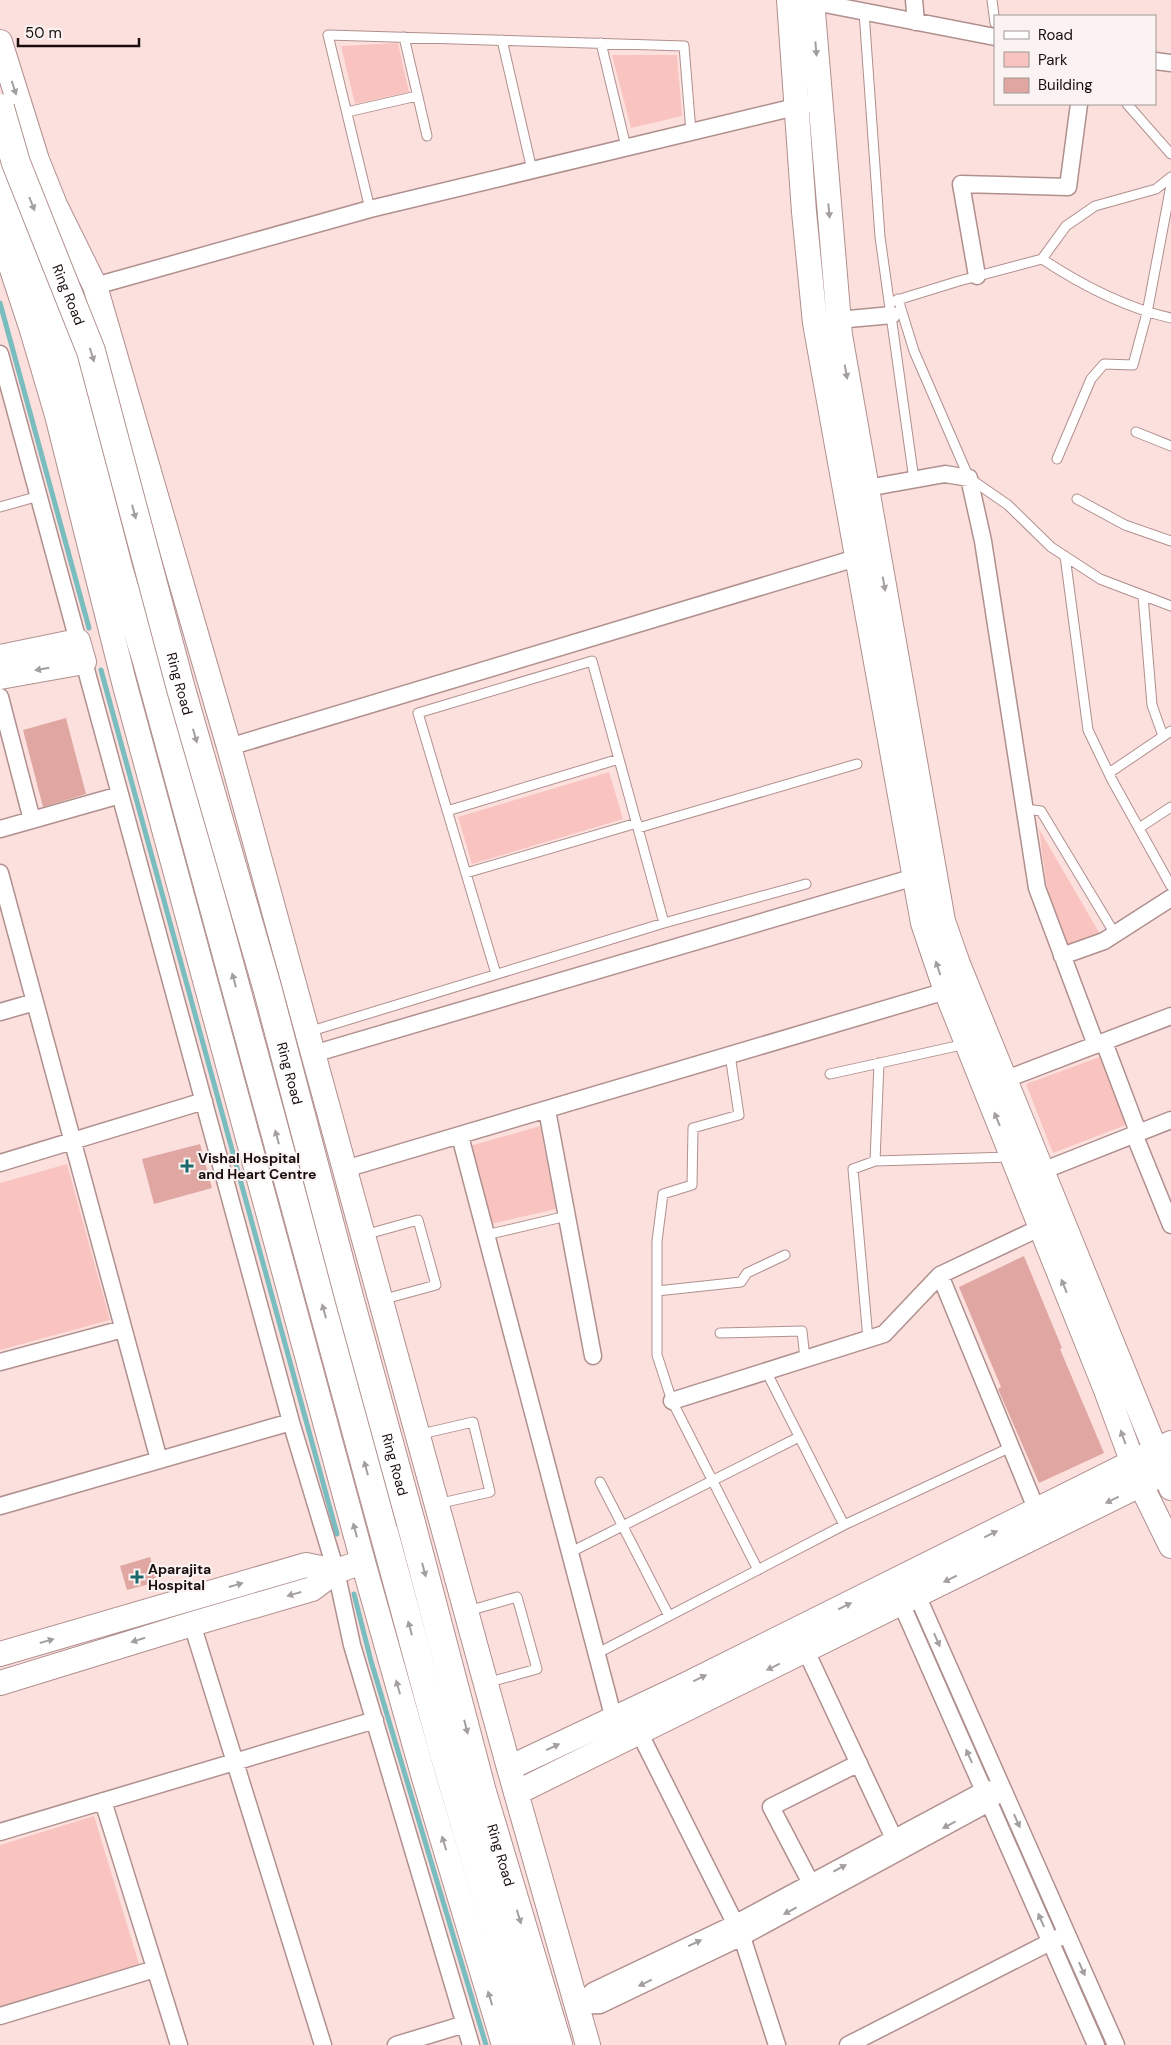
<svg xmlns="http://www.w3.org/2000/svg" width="1171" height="2045" font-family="'DM Sans',sans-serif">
  <rect width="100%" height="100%" fill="#fce0de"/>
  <path fill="#f9c4c0" d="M398,43L409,92L355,104L341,46Z
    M612,55H677L682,116L631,128Z
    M609,772L623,819L472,864L458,817Z
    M1039,829L1100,934L1066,945L1048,896Z
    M1105,1055L1131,1123L1053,1153L1026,1084Z
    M540,1126L556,1209L491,1224L470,1146Z
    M67,1164L110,1320L0,1350V1183Z
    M94,1816L139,1964L0,2006V1845Z"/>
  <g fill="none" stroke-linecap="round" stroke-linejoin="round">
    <path stroke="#7abdbf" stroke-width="5" d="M0,303L89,628
      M101,670L337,1534
      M354,1594L371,1661L486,2045"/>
  </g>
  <path fill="#e0a7a2" d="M66,718L86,794L43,807L23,730Z
    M200,1144L212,1188L154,1204L142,1159Z
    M1024,1256L1062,1348L1060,1349L1104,1453L1039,1483L998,1389L1001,1387L959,1287Z
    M150,1557L157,1582L127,1590L120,1566Z"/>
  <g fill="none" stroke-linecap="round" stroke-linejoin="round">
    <defs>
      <path id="lane" d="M992,0L995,23
        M864,12L880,237L914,480
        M404,37L427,136
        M502,40L532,170
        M601,43L626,147
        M1127,104L1171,154
        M347,112L417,96
        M370,209L328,35L684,46L691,132
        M1042,259C1080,284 1126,308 1171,318
        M898,299L914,351L969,478L1008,505L1051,547L1100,579L1171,606
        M894,301L959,281L1042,259L1066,226L1095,206L1156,189L1171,177
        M1136,432L1171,446
        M1057,459L1091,379L1104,364L1133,365L1147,313L1171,185
        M1077,499L1125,525L1171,541
        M0,507L39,496
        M1065,556L1088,730L1112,780L1171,886
        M1143,596L1152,705L1163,736
        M1109,773L1171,731
        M1025,809L1041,811L1115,934
        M447,811L619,759
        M638,828L857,764
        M1139,828L1171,807
        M466,873L637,823
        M496,974L418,713L592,661L664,923
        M308,1032L664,923L806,884
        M730,1055L739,1115L693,1128L692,1185L663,1194L657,1241V1355L672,1401L758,1570
        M830,1074L966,1044
        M875,1161L879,1063
        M364,1235L418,1220L436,1285L381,1300
        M486,1235L567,1216
        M657,1291L741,1282L747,1273L785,1255
        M720,1333L802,1331L805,1359
        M868,1339L853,1169L875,1161L1011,1157
        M766,1371L844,1525
        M417,1435L473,1422L490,1492L437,1504
        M600,1482L669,1616
        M569,1553L799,1437
        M468,1611L517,1597L537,1669L486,1683
        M596,1654L844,1525L1011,1447"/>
      <path id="street" d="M804,0L995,37
        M914,0L916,22
        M1155,61L1171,63
        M977,276L961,184L1068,187L1079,104
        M95,286L370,209L820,101
        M838,320L892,315
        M0,354L78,641
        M867,488L945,474L969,478L983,541L1037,888L1096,1045
        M84,662L291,1422L336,1571L352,1645L471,2045
        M0,697L32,820
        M229,747L866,555
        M0,829L120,795
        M0,873L159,1460
        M1062,956L1104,941L1171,898
        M0,1012L35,1002
        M1104,1042L1138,1132
        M313,1054L925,874
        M996,1083L1171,1016
        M547,1110L593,1356
        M1134,1134L1171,1225
        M460,1136L616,1727
        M0,1163L204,1101
        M345,1169L956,988
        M1032,1175L1171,1120
        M940,1275L1040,1518
        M0,1362L123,1329
        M672,1401L884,1334L940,1275L1050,1223
        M0,1506L291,1422
        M917,1595L1116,2045
        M901,1603L1096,2045
        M192,1624L323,2045
        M806,1651L898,1847
        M639,1732L742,1937L777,2045
        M103,1801L179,2045
        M0,1832L375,1720
        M816,1893L771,1807L859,1763
        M576,2006L600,2005L742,1937L989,1803L996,1795
        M576,2006L593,1991L736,1923L984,1790L995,1789
        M0,2016L155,1969
        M396,2045L465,2024
        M848,2045L1060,1937"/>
      <path id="secondary" d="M789,0L804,212L815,323L923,923L946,991L1106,1390L1141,1485L1171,1546
        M812,0L840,335L943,921L958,964L1171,1488
        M0,42L37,160L55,205L95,286L229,747L509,1768L588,2045
        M0,171L35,161
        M0,233L32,330L57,415L124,682L363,1562L424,1778L504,2045
        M0,657L78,641L84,662L0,677
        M0,1654L306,1565L336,1571
        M0,1683L192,1624L312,1589L336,1571L363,1562
        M509,1768L683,1686L1171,1443
        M516,1793L1154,1478"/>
      <g id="highway">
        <path d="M0,190L66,363L119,571L147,661L443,1750L530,2045"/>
        <path id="s1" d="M411,1523L482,1792L558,2045"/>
      </g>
    </defs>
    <use href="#lane" stroke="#b0908e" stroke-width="11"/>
    <use href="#street" stroke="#b0908e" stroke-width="19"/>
    <use href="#secondary" stroke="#b0908e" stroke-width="26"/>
    <use href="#highway" stroke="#b0908e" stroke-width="30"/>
    <use href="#lane" stroke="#fff" stroke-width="9"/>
    <use href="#street" stroke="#fff" stroke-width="16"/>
    <use href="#secondary" stroke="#fff" stroke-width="24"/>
    <use href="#highway" stroke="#fff" stroke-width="28"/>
    <defs>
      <g id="highway-bridge">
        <path id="s2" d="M0,108L16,163L91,351L181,689L267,987L349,1297L411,1523"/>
      </g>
    </defs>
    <use href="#highway-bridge" stroke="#b0908e" stroke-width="30" stroke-linecap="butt"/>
    <use href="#highway-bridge" stroke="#fff" stroke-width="28"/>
  </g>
  <defs><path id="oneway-solid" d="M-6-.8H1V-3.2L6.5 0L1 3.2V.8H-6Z" transform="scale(1.25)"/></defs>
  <g fill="#a39f9e">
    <use href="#oneway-solid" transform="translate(816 49) rotate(85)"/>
    <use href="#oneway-solid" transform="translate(14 88) rotate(72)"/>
    <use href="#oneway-solid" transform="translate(32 204) rotate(68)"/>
    <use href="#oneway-solid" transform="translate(829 211) rotate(85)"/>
    <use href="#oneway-solid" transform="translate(92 355) rotate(73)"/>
    <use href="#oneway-solid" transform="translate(846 372) rotate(80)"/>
    <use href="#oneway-solid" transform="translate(134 512) rotate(75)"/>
    <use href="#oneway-solid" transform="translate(884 584) rotate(80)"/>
    <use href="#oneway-solid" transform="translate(42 669) rotate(170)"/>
    <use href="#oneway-solid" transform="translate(195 736) rotate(74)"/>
    <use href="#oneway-solid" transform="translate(938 968) rotate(-108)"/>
    <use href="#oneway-solid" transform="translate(234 980) rotate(-105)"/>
    <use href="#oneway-solid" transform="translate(997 1119) rotate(-112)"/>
    <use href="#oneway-solid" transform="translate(277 1137) rotate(-105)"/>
    <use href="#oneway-solid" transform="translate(1064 1286) rotate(-112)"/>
    <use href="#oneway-solid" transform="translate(324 1311) rotate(-105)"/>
    <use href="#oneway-solid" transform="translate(1123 1437) rotate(-110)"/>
    <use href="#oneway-solid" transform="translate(366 1468) rotate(-105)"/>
    <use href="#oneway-solid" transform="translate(1112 1500) rotate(154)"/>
    <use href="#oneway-solid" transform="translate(355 1530) rotate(-105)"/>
    <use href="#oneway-solid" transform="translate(991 1534) rotate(-26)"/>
    <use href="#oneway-solid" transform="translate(424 1570) rotate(75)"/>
    <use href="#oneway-solid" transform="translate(950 1579) rotate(154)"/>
    <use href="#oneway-solid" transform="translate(236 1585) rotate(-16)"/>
    <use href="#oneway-solid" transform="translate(294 1594) rotate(164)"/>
    <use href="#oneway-solid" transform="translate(845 1606) rotate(-26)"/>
    <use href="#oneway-solid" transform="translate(410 1628) rotate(-105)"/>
    <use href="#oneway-solid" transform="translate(138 1640) rotate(163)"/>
    <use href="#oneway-solid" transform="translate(937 1640) rotate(66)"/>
    <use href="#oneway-solid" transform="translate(47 1641) rotate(-16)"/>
    <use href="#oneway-solid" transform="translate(773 1667) rotate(154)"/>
    <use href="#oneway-solid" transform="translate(700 1678) rotate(-26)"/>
    <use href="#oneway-solid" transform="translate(398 1687) rotate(-106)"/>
    <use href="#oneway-solid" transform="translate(466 1727) rotate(76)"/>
    <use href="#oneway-solid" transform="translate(553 1747) rotate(-25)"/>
    <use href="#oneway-solid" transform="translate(969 1756) rotate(-114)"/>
    <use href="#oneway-solid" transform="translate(1017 1821) rotate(66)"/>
    <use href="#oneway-solid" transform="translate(949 1825) rotate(152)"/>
    <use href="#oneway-solid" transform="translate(444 1843) rotate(-107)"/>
    <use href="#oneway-solid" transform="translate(840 1868) rotate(-28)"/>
    <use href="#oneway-solid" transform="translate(790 1911) rotate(152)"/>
    <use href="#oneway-solid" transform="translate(519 1917) rotate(73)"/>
    <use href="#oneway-solid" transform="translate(1041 1920) rotate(-114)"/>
    <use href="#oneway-solid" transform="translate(695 1943) rotate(-25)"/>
    <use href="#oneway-solid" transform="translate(1082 1969) rotate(66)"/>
    <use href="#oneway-solid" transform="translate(645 1983) rotate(154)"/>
    <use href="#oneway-solid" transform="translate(490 1998) rotate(-107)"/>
  </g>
  <g fill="#1a686b" stroke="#faf3f2" stroke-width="2">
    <path d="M184.5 1158.5h5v5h5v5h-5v5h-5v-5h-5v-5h5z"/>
    <path d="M134.5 1569.5h5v5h5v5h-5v5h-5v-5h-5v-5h5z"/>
  </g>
  <g text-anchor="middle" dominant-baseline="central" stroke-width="4" stroke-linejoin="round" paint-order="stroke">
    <g font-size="14" fill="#190e0d" stroke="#faf3f2">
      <text stroke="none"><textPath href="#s2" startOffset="199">Ring Road</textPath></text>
      <text stroke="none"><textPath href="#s2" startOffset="604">Ring Road</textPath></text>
      <text stroke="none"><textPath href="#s2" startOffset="1009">Ring Road</textPath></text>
      <text stroke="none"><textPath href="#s2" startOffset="1414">Ring Road</textPath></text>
      <text stroke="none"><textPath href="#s1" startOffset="344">Ring Road</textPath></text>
    </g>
    <g font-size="14" font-weight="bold" fill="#190e0d" stroke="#faf3f2" text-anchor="start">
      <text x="198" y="1158">Vishal Hospital<tspan x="198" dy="16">and Heart Centre</tspan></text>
      <text x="148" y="1569">Aparajita<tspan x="148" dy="16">Hospital</tspan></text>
    </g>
  </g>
  <rect x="994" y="15" width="162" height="90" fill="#faf3f2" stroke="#a09796"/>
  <rect x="1004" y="31" width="25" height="8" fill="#ffffff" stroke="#a09796"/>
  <text x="1038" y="40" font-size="15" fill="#190e0d">Road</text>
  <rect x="1004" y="52" width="25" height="15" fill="#f9c4c0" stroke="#a09796"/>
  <text x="1038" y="65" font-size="15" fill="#190e0d">Park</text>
  <rect x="1004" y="78" width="25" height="15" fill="#e0a7a2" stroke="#a09796"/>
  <text x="1038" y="90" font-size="15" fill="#190e0d">Building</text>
  <path d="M18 38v8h121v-8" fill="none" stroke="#190e0d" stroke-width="2.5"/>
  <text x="25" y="38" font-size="15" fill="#190e0d" stroke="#faf3f2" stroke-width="4" paint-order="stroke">50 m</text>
</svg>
